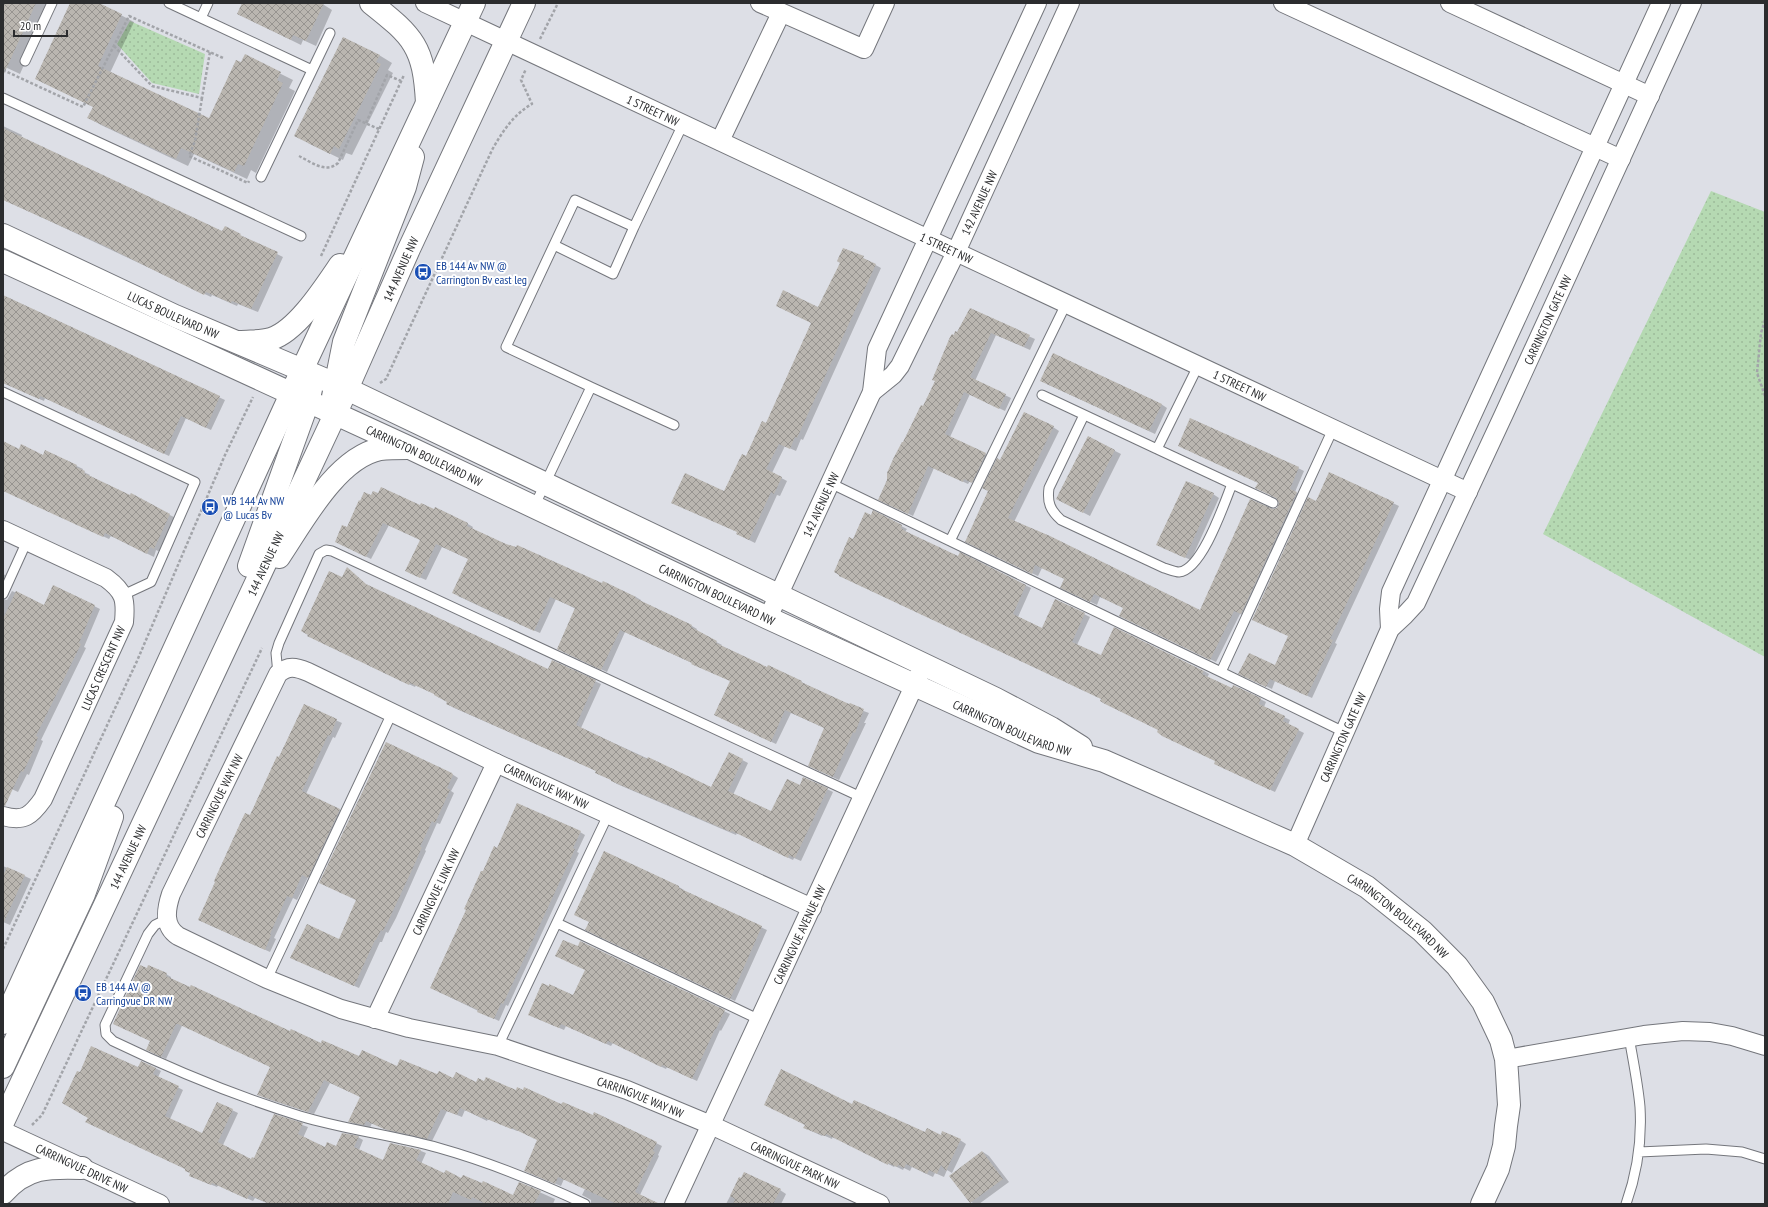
<svg xmlns="http://www.w3.org/2000/svg" width="1768" height="1207" font-family="'PT Sans Narrow',sans-serif">
  <defs>
    <pattern id="grass-dots" width="8" height="8" patternUnits="userSpaceOnUse"><rect width="8" height="8" fill="#b5d9b2"/><path d="M2 2h.1M6 6h.1" fill="none" stroke="#9cba99" stroke-width="1.8" stroke-linecap="round"/></pattern>
    <pattern id="building-cross-hatch" width="8" height="8" patternUnits="userSpaceOnUse"><rect width="8" height="8" fill="#bab6b0"/><path d="M0 0l8 8M0 8l8-8" fill="none" stroke="#979490"/></pattern>
  </defs>
  <rect width="100%" height="100%" fill="#dddfe6"/>
  <path fill="url(#grass-dots)" d="M130,21L205,54L199,94L152,83L117,44Z
    M1711,191L1765,212V657L1543,534Z"/>
  <path fill="#0003" d="M3,3H51L20,74L3,66Z
    M71,3H98L134,22L110,73L209,120L245,56L293,80L289,88L295,91L256,173L251,170L247,179L194,154L188,166L101,125L89,118L94,107L36,79Z
    M243,3H321L332,10L316,46L303,40L301,45L238,14Z
    M379,55L392,63L388,70L393,73L352,155L346,153L343,160L308,143Z
    M3,126L22,135L21,138L223,232L225,228L283,257L258,312L238,304L237,306L212,295L211,297L3,199Z
    M852,252L881,268L803,440L801,439L796,451L785,446L772,473L787,481L780,496L777,495L755,543L743,537L738,532L725,493L767,424L819,309Z
    M3,297L225,400L211,430L186,418L169,456L45,398L44,401L3,383Z
    M971,310L1035,339L1030,350L996,335L975,381L1011,398L1005,411L970,394L950,437L991,457L978,485L970,481L968,484L934,468L913,516L885,502L904,444L924,407Z
    M1047,384L1161,404L1167,408L1155,434Z
    M1053,427L1059,431L1014,522L1200,611L1273,510L1277,508L1298,468L1304,471L1295,492L1303,496L1247,617L1240,614L1216,662L1126,619L1124,608L1100,597L1097,605L1068,591L1066,579L1042,568L1038,576L972,545L1001,461Z
    M1088,437L1121,454L1090,516L1063,502Z
    M46,451L83,469L82,471L90,475L89,476L176,518L160,552L156,550L154,557L111,536L109,539L3,490V480L44,456Z
    M1330,473L1399,506L1335,643L1337,644L1312,698L1275,681L1272,689L1245,676L1275,666L1289,636L1316,502Z
    M1213,494L1219,498L1191,560L1164,548Z
    M371,496L434,510L435,509L468,524L473,527L472,529L506,545L603,585L604,583L636,597L641,600L640,602L692,626L697,629L696,631L722,645L721,646L767,668L801,682L850,706L869,713L864,723H866L839,780L815,769L825,728L791,713L776,744L721,718L731,681L625,632L607,672L564,652L576,609L556,599L540,633L496,614L458,596L469,559L442,547L426,580L412,574L421,540L389,525L371,559L341,544L348,528Z
    M874,512L907,529L905,532L959,557L960,554L1031,588L1018,617L1042,629L1056,600L1090,617L1077,645L1101,656L1204,671L1209,674L1207,678L1232,689L1234,686L1266,702L1264,707L1290,720L1288,725L1304,733L1275,792L1220,766L1216,761L1159,730L853,540Z
    M3,574L7,576L3,584Z
    M12,591L45,606H94L100,609L84,647L86,648L41,740L43,741L29,775L27,774L18,792L3,785V599L7,600Z
    M553,661L601,684L581,728L712,788L729,753L748,763L733,795L772,813L800,787L804,778L833,792L801,861L794,858L793,860L737,833L736,835L617,784L597,771L452,707L448,702L435,694L416,685L415,687L370,666L548,670Z
    M304,706L342,723L335,738L333,737L306,794L345,812L313,880L308,877L297,900L293,898L274,938L276,939L270,952L205,923L250,816Z
    M452,774L458,778L451,791L454,793L440,824L437,823L425,850L426,851L420,864L396,918L388,933L386,932L382,942H380L359,988L296,960L339,941Z
    M580,832L585,835L577,852L579,853L508,1006L506,1005L499,1021L431,988L483,873L498,849Z
    M3,866L31,879L10,925L3,922Z
    M679,887L684,890L683,891L767,930L735,1001L591,932Z
    M581,942L730,1014L721,1031L720,1030L697,1081L667,1067L666,1069L613,1043L611,1046L566,1026L564,1030L534,1017L574,997L586,970L578,948Z
    M147,969L166,974L171,977V979L291,1032L360,1058L397,1067L517,1091L593,1116L595,1113L662,1146L658,1155L659,1156L640,1195L643,1204H591V1200L582,1195L585,1189L564,1179L561,1186L530,1173L539,1140L517,1130V1131L488,1119L487,1121L465,1110L462,1117L447,1111L432,1141L391,1132L372,1123L370,1128L354,1124L349,1121L361,1097L330,1083L314,1114L267,1099L258,1094L271,1067L185,1026H182L166,1059L152,1052L151,1041L114,1024Z
    M155,1068L161,1071L158,1077L183,1090L170,1119L202,1134L217,1103L232,1110L238,1113L223,1145L252,1160H254L274,1115L308,1127L303,1138L325,1148L337,1147L343,1134L358,1137L363,1140L359,1150L383,1161L403,1146L421,1151L426,1153L421,1164L445,1175L513,1196L519,1183L555,1199L553,1204H269L255,1198L253,1201L218,1185L217,1187L195,1178L187,1169L89,1117L80,1073Z
    M852,1105L925,1133L960,1140L966,1144L952,1173L947,1170L944,1177L935,1173L933,1177L912,1167L910,1171L904,1168L903,1170L895,1166L894,1167L833,1136L832,1139L823,1135L822,1136L805,1128Z
    M983,1152L989,1156L1009,1182L979,1204H975L971,1202L951,1176Z
    M739,1179L780,1190L786,1194L781,1204H726Z"/>
  <path fill="url(#building-cross-hatch)" d="M3,3H36L3,76Z
    M70,3H99L122,14L98,66L209,118L236,60L241,62L245,54L281,72L277,80L283,83L244,166L238,164L234,172L181,148L176,159L87,118L93,107L35,79Z
    M242,3H324L306,41L293,35L291,40L237,14Z
    M343,37L380,55L376,62L381,64L339,149L334,146L330,154L294,136Z
    M3,128L203,222L222,231L225,226L241,234L240,235L278,252L251,309L232,301L231,303L206,292L204,295L107,247L3,200Z
    M843,248L864,256L863,258L876,264L797,438L795,437L790,449L779,444L766,469L782,477L774,494L771,492L749,540L736,534L737,532L671,503L685,473L724,491L742,454L746,456L762,421L766,423L811,323L776,306L783,290L818,307L840,263L837,261Z
    M3,295L220,396L206,428L181,416L164,454L40,396L39,399L3,383Z
    M970,308L1030,335L1024,347L991,333L970,377L1006,394L999,409L964,392L945,434L986,453L972,483L964,479L963,482L928,466L908,514L878,500L887,480V473L894,457L902,442H903L921,405L923,406L935,381L932,380L950,337L952,334L954,335L955,331L957,332Z
    M1053,353L1162,404L1149,431L1040,381Z
    M1024,412L1054,426L1008,518L1050,536L1200,610L1250,499L1273,509L1277,508L1279,503L1276,498L1255,488L1258,483L1178,446L1190,418L1299,467L1290,489L1297,492L1241,614L1234,611L1210,660L1119,616L1123,608L1094,594L1090,602L1060,588L1064,579L1035,565L1032,574L965,542L988,491L982,488L997,458L1000,460Z
    M1088,436L1115,450L1083,513L1056,499Z
    M3,441L19,449L21,444L43,455L45,450L77,465L76,467L85,471L84,473L130,495L131,493L170,514L154,549L150,547L147,554L105,533L103,537L3,491Z
    M1329,472L1394,502L1330,639L1333,640L1307,696L1270,679L1266,687L1238,674L1249,653L1275,665L1288,636L1252,620L1308,497L1316,501Z
    M1186,481L1214,493L1185,558L1156,545Z
    M381,487L420,505L421,503L434,509L435,507L468,523L467,526L506,544L516,547L517,545L602,583L603,581L636,597L635,598L692,625L691,627L717,641L716,643L767,667L768,665L802,681L801,682L849,704L850,703L864,709L855,733L853,732L833,777L808,766L824,728L785,710L771,742L714,715L730,681L691,664L692,663L620,630L601,670L557,649L575,608L550,597L534,631L452,593L468,559L436,544L420,578L405,571L420,540L383,523L366,557L335,542L342,525L347,527L359,500L360,501L364,492L371,495L373,491L378,493Z
    M873,510L902,525L901,528L905,531L958,556L960,552L1026,585L1013,614L1042,628L1055,599L1085,613L1072,642L1101,655L1114,627L1204,671L1202,674L1232,688L1233,685L1261,698L1259,704L1285,716L1283,721L1299,729L1270,790L1214,764L1215,761L1162,736L1157,732L1158,730L1105,704L1100,701L1101,699L839,576V575L834,572L849,537L853,539L865,512L871,515Z
    M347,567L366,584L548,669L552,660L596,680L576,725L647,759L648,757L711,787L729,752L743,759L728,791L771,811L787,779L800,785L803,777L828,788L795,858L789,855L788,858L732,831L731,832L611,781V780L595,773L596,771L446,704L447,702L434,695V694L410,683L409,685L307,636L308,635L301,631L329,571L342,577Z
    M53,585L95,605L79,643L81,644L36,736L38,737L31,756L23,772L21,771L5,806H3V619L16,591L44,605Z
    M304,704L337,719L330,736L328,735L302,791L340,809L308,878L302,875L292,898L287,896L270,934L271,935L265,950L198,920L215,882L214,881L238,828L245,813L250,815L277,756L279,757Z
    M386,742L452,773L453,775L447,788L450,790L435,823L432,821L420,847H422L416,861L391,915L383,931L381,930L376,940H375L354,986L290,958L307,924L339,939L356,900L319,883Z
    M517,803L581,831L573,848L575,849L503,1004L501,1003L494,1019L477,1012L478,1010L430,988L466,910L464,909L481,871H483L494,846L497,848Z
    M604,851L679,886V888L762,926L730,999L585,930L589,922L574,915Z
    M7,867L25,875L3,924V876Z
    M563,940L578,946L580,941L725,1010L716,1029H715L692,1079L662,1065L661,1067L608,1041L606,1044L561,1024L559,1028L528,1015L542,983L549,986V984L573,995L585,970L555,956Z
    M140,965L147,968L148,965L167,973L166,976L190,987L191,985L290,1031L291,1029L321,1043L322,1040L359,1056L362,1050L397,1066L400,1059L437,1074L439,1071L453,1078L456,1072L476,1082L478,1078L484,1081L486,1077L516,1090L517,1087L523,1090L524,1087L561,1104L563,1102L593,1115L594,1112L657,1142L653,1151L655,1152L635,1192L660,1204H617L558,1177L555,1184L524,1171L537,1140L512,1128L511,1129L482,1117V1118L460,1108L457,1115L441,1109L427,1139L384,1129L366,1121L364,1125L348,1122L360,1097L324,1080L308,1112L257,1095L270,1067L178,1024H176L161,1057L146,1050L150,1041L113,1024Z
    M91,1046L138,1067L141,1061L156,1068L153,1074L179,1086L165,1116L202,1133L217,1102L233,1109L218,1142L251,1159L252,1157L254,1158L274,1114L303,1123L298,1134L325,1147L327,1142L336,1146L342,1133L359,1136L354,1147L383,1160L390,1143L421,1150L416,1160L444,1173L446,1170L461,1178L463,1175L482,1183L483,1181L513,1195L519,1182L541,1191L534,1204H486L472,1197L471,1200L453,1192L448,1204H270L249,1195L247,1199L212,1183L211,1185L189,1176L190,1173L185,1171V1169L85,1122L88,1118L62,1103L77,1071L80,1072Z
    M781,1069L852,1104L854,1100L925,1132L927,1128L941,1135L942,1131L961,1139L946,1171L941,1165L937,1174L929,1170L927,1174L906,1164L904,1168L898,1165L897,1167L888,1163V1165L826,1134L825,1136L803,1128L805,1125L764,1105Z
    M982,1151L1003,1179L970,1203L949,1176Z
    M744,1172L781,1189L773,1204H733L735,1199L730,1196L739,1177L741,1178Z"/>
  <g fill="none" stroke-linecap="round" stroke-linejoin="round">
    <defs>
      <path id="lane" d="M169,3L201,18L208,3
        M201,18L312,70
        M25,61L52,3
        M3,98L301,236
        M261,177L330,33
        M554,245L613,274L634,227
        M591,387L674,425
        M3,392L195,482L151,582L123,595
        M1042,395L1157,449L1198,366
        M1084,415L1049,488C1047,502 1050,510 1061,520L1164,568C1168,569 1175,572 1179,572C1202,570 1224,504 1232,484L1157,449
        M830,483L1221,672L1333,429
        M1232,484L1273,503
        M534,507L591,387L506,347L575,200L634,227L683,124
        M950,541L1066,304
        M3,594L27,541
        M1221,672L1344,732
        M278,674L276,653L279,643L319,554L326,550L332,551L863,798
        M167,919L155,925L148,934L105,1025L106,1034L113,1041C173,1070 236,1096 300,1116C346,1130 393,1135 439,1148C489,1162 538,1182 585,1204
        M557,923L760,1020
        M267,979L392,713
        M498,1046L608,815
        M1639,1152L1706,1149L1742,1152L1765,1159
        M1626,1204C1637,1173 1642,1140 1640,1107C1638,1084 1633,1060 1629,1037"/>
      <g id="street">
        <path id="s1" d="M425,3L1468,492"/>
        <path d="M760,3L864,49L885,3"/>
        <path d="M1283,3L1621,159"/>
        <path d="M1450,3L1650,96"/>
        <path d="M720,141L781,13"/>
        <path id="s2" d="M872,392L893,375L900,366L956,252L1070,3"/>
        <path d="M3,530L106,578C125,592 126,600 124,622L43,799C31,816 24,822 3,816"/>
        <path id="s3" d="M768,618L872,392L877,349L1037,3"/>
        <path d="M1390,629L1389,609L1391,592L1661,3"/>
        <path id="s4" d="M1295,845L1390,629L1404,616L1416,603L1504,414L1692,3"/>
        <path id="s5" d="M812,908L496,763L308,672C296,667 288,665 278,674L171,894C166,909 163,926 178,936L267,979L341,1009L409,1028L498,1046L627,1090L711,1125L880,1204"/>
        <path id="s6" d="M375,1019L496,763"/>
        <path d="M1506,1059L1644,1035L1683,1031L1710,1032L1732,1036L1765,1046"/>
        <path id="s7" d="M3,1131L160,1204"/>
        <path id="s8" d="M674,1204L920,673"/>
      </g>
      <g id="secondary">
        <path d="M371,3C414,37 424,47 427,103"/>
        <path id="s9" d="M3,235L175,316L347,389L996,699L1051,728L1081,747"/>
        <path id="s10" d="M3,261L410,448L768,618L1039,742L1104,761L1295,845L1367,887L1422,931L1457,966L1483,1002L1501,1040L1506,1059L1507,1073L1509,1105L1506,1126L1504,1146L1498,1169L1482,1204"/>
        <path d="M240,342C250,341 262,342 271,339C297,331 325,287 340,265"/>
        <path d="M333,397L344,342L405,187L413,157"/>
        <path d="M279,557C302,523 336,458 380,449C389,448 399,448 408,448"/>
        <path d="M249,566L308,402L311,389"/>
        <path d="M3,1023L302,370L474,3"/>
        <path d="M3,1067L84,894L112,817"/>
        <path id="s11" d="M3,1122L347,389L409,249L524,3"/>
        <path d="M3,1193C27,1166 49,1167 82,1168"/>
      </g>
    </defs>
    <use href="#lane" stroke="#74767c" stroke-width="11"/>
    <use href="#street" stroke="#74767c" stroke-width="20"/>
    <use href="#secondary" stroke="#74767c" stroke-width="24"/>
    <path stroke="#a2a4a9" stroke-width="2.5" stroke-dasharray="3 2" stroke-linecap="butt" d="M540,39L558,3
      M114,46L152,86L202,98L210,52
      M3,70L83,107L129,16L223,58
      M202,98L195,141L189,156L248,183L249,181
      M366,123L387,75L401,81
      M299,156C311,162 326,174 338,163L358,120L379,129
      M321,256L404,75
      M1765,320L1761,333L1757,373L1765,396
      M380,383L386,379L492,150C502,132 514,114 532,104L521,80L526,69
      M3,949L137,661L225,455L253,397
      M32,1125L42,1115L262,648"/>
    <use href="#lane" stroke="#fff" stroke-width="9"/>
    <use href="#street" stroke="#fff" stroke-width="18"/>
    <use href="#secondary" stroke="#fff" stroke-width="22"/>
  </g>
  <defs>
    <symbol id="bus-disc" viewBox="-11 -11 22 22"><circle r="9.5" fill="#1a4fb4" stroke="#fff"/><path d="M-5-6H5V4H4V6H2V4H-2V6H-4V4H-5ZM-3.5-4V0h7V-4ZM-3.5 1.2v1.5H-2V1.2ZM2 1.2v1.5H3.5V1.2Z" fill="#fff"/></symbol>
  </defs>
  <g fill-rule="evenodd">
    <use href="#bus-disc" x="413" y="262" width="20" height="20"/>
    <use href="#bus-disc" x="200" y="497" width="20" height="20"/>
    <use href="#bus-disc" x="73" y="983" width="20" height="20"/>
  </g>
  <g text-anchor="middle" dominant-baseline="central" stroke-width="4" stroke-linejoin="round" paint-order="stroke">
    <g font-size="12" fill="#2b2c2e" stroke="#fff">
      <text stroke="none"><textPath href="#s1" startOffset="252">1 STREET NW</textPath></text>
      <text stroke="none"><textPath href="#s2" startOffset="220">142 AVENUE NW</textPath></text>
      <text stroke="none"><textPath href="#s1" startOffset="576">1 STREET NW</textPath></text>
      <text stroke="none"><textPath href="#s11" startOffset="941">144 AVENUE NW</textPath></text>
      <text stroke="none"><textPath href="#s9" startOffset="188">LUCAS BOULEVARD NW</textPath></text>
      <text stroke="none"><textPath href="#s4" startOffset="585">CARRINGTON GATE NW</textPath></text>
      <text stroke="none"><textPath href="#s1" startOffset="900">1 STREET NW</textPath></text>
      <text stroke="none"><textPath href="#s10" startOffset="464">CARRINGTON BOULEVARD NW</textPath></text>
      <text stroke="none"><textPath href="#s3" startOffset="125">142 AVENUE NW</textPath></text>
      <text stroke="none"><textPath href="#s11" startOffset="617">144 AVENUE NW</textPath></text>
      <text stroke="none"><textPath href="#s10" startOffset="788">CARRINGTON BOULEVARD NW</textPath></text>
      <text transform="translate(103 668) rotate(-66)">LUCAS CRESCENT NW</text>
      <text stroke="none"><textPath href="#s10" startOffset="1112">CARRINGTON BOULEVARD NW</textPath></text>
      <text stroke="none"><textPath href="#s4" startOffset="118">CARRINGTON GATE NW</textPath></text>
      <text transform="translate(546 786) rotate(25)">CARRINGVUE WAY NW</text>
      <text transform="translate(219 796) rotate(-64)">CARRINGVUE WAY NW</text>
      <text stroke="none"><textPath href="#s11" startOffset="293">144 AVENUE NW</textPath></text>
      <text stroke="none"><textPath href="#s6" startOffset="141">CARRINGVUE LINK NW</textPath></text>
      <text stroke="none"><textPath href="#s10" startOffset="1544">CARRINGTON BOULEVARD NW</textPath></text>
      <text stroke="none"><textPath href="#s8" startOffset="297">CARRINGVUE AVENUE NW</textPath></text>
      <text stroke="none"><textPath href="#s5" startOffset="1371">CARRINGVUE WAY NW</textPath></text>
      <text stroke="none"><textPath href="#s5" startOffset="1540">CARRINGVUE PARK NW</textPath></text>
      <text stroke="none"><textPath href="#s7" startOffset="87">CARRINGVUE DRIVE NW</textPath></text>
    </g>
    <g font-size="12" fill="#164399" stroke="#fff" text-anchor="start">
      <text x="436" y="265">EB 144 Av NW @<tspan x="436" dy="14">Carrington Bv east leg</tspan></text>
      <text x="223" y="500">WB 144 Av NW<tspan x="223" dy="14">@ Lucas Bv</tspan></text>
      <text x="96" y="986">EB 144 AV @<tspan x="96" dy="14">Carringvue DR NW</tspan></text>
    </g>
  </g>
  <rect width="1768" height="1207" fill="none" stroke="#2b2c2e" stroke-width="8"/>
  <path d="M14 30v6h53v-6" fill="none" stroke="#2b2c2e" stroke-width="2"/>
  <text x="20" y="30" font-size="12" fill="#2b2c2e" stroke="#ffffff" stroke-width="3" paint-order="stroke">20 m</text>
</svg>
